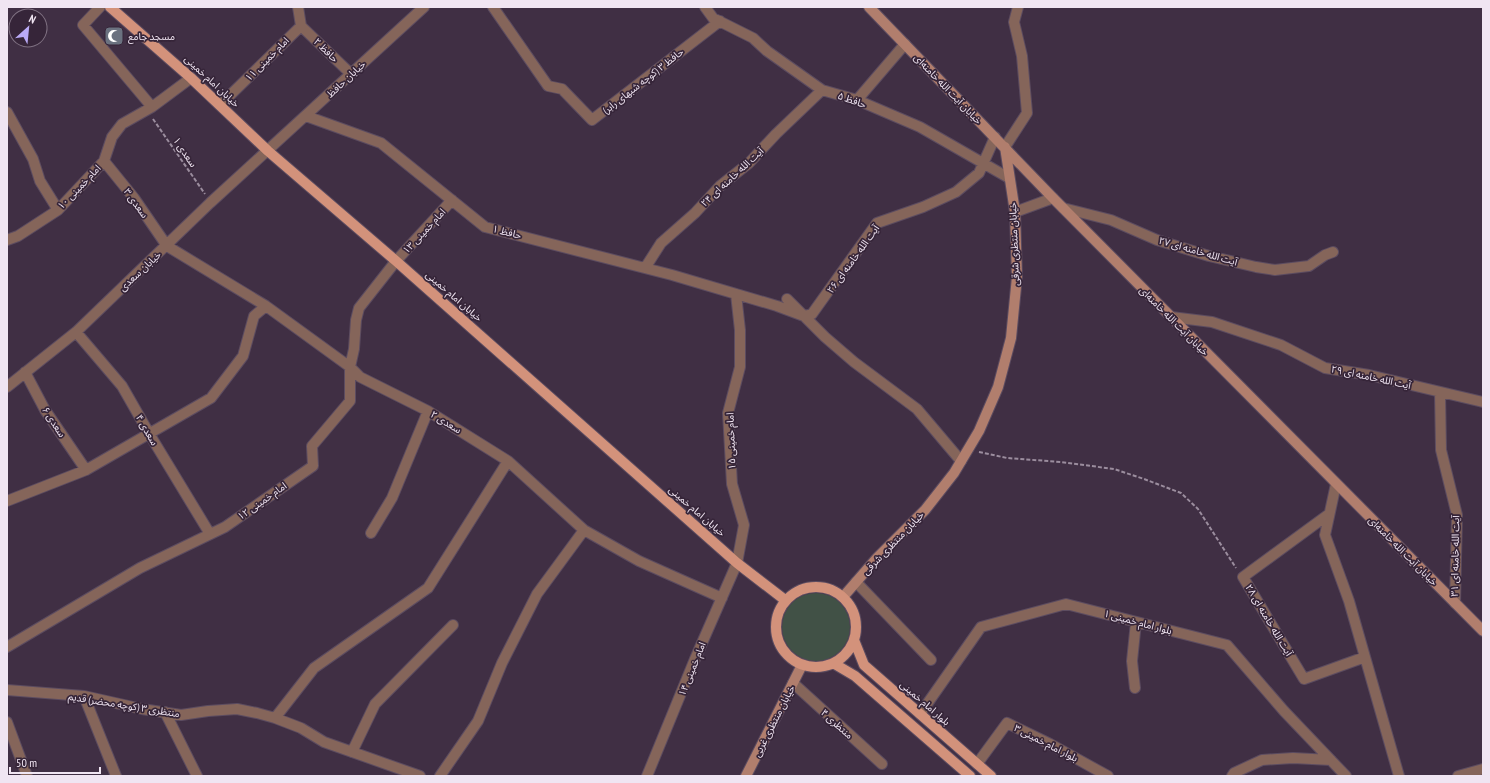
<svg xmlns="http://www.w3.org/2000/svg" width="1490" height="783" font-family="'PT Sans Narrow','Noto Sans Arabic',sans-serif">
  <rect width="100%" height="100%" fill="#402f44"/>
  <path fill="#415146" d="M782 627a34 34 0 1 1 68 0a34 34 0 1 1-68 0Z"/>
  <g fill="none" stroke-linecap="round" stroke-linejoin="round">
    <defs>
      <path id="minor" d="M100,7L83,25L152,107
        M493,7L548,86L562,89L592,120L720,21
        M705,7L713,18L753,38L767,51L822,90L857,100L920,127L1009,178
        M301,26L351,74
        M857,100L905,44
        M220,105L301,26L298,7
        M7,112L33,159L40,181L58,210
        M306,116L381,143L485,227L672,275L777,306L804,316L812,314L877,223L923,207L956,192L979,173L995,137
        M1005,147L1027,113L1022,56L1014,22L1018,7
        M104,161L134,198L167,246L266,306L350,367L360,377L428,411L508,461L584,530L639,561L722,598
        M1063,208L1111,220L1157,240L1209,256L1256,267L1275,270L1309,266L1325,255L1333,252
        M7,240L18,236L58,210L104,161L112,137L122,124L152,107L191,78
        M645,268L661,243L695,213L720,186L749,163L776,134L822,90
        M787,299L825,337L854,362L917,409L961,461
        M1171,317L1212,322L1281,345L1325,368L1369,375L1483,402
        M76,332L122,386L150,435L210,534
        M25,372L45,410L86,470
        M7,387L76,332L210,203L424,7
        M1440,392L1441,450L1457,515L1455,603
        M1336,484L1325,535L1349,601L1399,776
        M7,501L86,470L211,398L243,356L254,316L266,306
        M1329,514L1243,577L1304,679L1365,657
        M371,533L392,498L428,411
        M7,647L140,568L225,527L313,466L312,446L350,401V367L354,349L356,320L359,308L396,261L452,200
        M793,683L882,764
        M1135,688L1132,661L1136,622
        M7,690L84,696L142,709L181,715L208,711L237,709L257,713L275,718L301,728L324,742L420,776
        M84,696L116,776
        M165,712L197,776
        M920,714L981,627L1066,604L1227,645L1284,711L1346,776
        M275,718L314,668L428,588L508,461
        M7,722L27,776
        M352,752L375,704L453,625
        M977,764L1007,723L1050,744L1108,776
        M440,776L478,721L502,663L537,594L584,530
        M647,776L695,659L737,563L744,525L732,484L728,413L740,367V330L736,294
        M1232,776L1234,773L1262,760L1293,758L1331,760
        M1458,776L1483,769"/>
      <path id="tertiary" d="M1015,212L1053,198
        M856,582L931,660"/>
      <path id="secondary" d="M869,7L1053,198L1483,631
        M843,597L877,558L925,510L954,473L979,431L998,387L1011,338L1017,277L1015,212L1005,147
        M746,776L802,665"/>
      <path id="primary" d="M110,7L191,78L268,151L396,261L737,563L785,600
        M776 627a40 40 0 1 1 80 0a40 40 0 1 1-80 0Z
        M854,640L864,665L991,776
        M833,663L855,676L970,776"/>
    </defs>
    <use href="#minor" stroke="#5c4c60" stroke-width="12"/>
    <use href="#tertiary" stroke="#5c4c60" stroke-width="12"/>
    <use href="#secondary" stroke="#5c4c60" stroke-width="12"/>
    <use href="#primary" stroke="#5c4c60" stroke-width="12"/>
    <path stroke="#9b8d9e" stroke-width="2" stroke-dasharray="4 2" stroke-linecap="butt" d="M153,119L205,194
      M979,452L1007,458L1061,462L1114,469L1144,479L1181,493L1198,509L1236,568"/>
    <use href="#minor" stroke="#85655a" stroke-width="10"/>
    <use href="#tertiary" stroke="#85655a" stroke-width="10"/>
    <use href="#secondary" stroke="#b17e6d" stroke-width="10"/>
    <use href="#primary" stroke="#d3927b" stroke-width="10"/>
  </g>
  <defs>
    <symbol id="mosque-square" viewBox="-11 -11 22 22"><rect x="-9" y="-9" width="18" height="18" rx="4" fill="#6b7280" stroke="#362539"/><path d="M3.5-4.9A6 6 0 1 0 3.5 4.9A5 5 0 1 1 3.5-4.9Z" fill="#fff"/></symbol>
  </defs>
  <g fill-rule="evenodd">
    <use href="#mosque-square" x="103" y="25" width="22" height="22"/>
  </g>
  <g text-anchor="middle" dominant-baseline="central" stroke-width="3.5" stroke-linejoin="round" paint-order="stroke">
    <g font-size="10" fill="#f0e5f2" stroke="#362539" text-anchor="start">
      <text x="128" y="36">مسجد جامع</text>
    </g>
    <g font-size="10" fill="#f0e5f2" stroke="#362539">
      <text transform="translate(326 50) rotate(44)">حافظ ۲</text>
      <text transform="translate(267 59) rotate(-45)">امام خمینی ۱۱</text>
      <text transform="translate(346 79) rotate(-43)">خیابان حافظ</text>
      <text transform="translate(212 81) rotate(43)">خیابان امام خمینی</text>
      <text transform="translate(643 81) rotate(-38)">حافظ ۳ (کوچه شبهای رابر)</text>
      <text transform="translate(948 89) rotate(46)">خیابان آیت الله خامنه‌ای</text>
      <text transform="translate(852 100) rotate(19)">حافظ ۵</text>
      <text transform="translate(185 152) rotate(56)">سعدی ۱</text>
      <text transform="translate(732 177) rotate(-43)">آیت الله خامنه ای ۲۴</text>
      <text transform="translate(79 187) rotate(-46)">امام خمینی ۱۰</text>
      <text transform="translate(136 203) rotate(54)">سعدی ۳</text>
      <text transform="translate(424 231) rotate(-47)">امام خمینی ۱۳</text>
      <text transform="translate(507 232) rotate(14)">حافظ ۱</text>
      <text transform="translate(1014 244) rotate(-92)">خیابان منتظری شرقی</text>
      <text transform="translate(1198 251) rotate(16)">آیت الله خامنه ای ۲۷</text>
      <text transform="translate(853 259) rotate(-54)">آیت الله خامنه ای ۲۶</text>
      <text transform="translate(140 271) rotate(-43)">خیابان سعدی</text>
      <text transform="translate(454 296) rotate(41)">خیابان امام خمینی</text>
      <text transform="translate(1174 321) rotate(45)">خیابان آیت الله خامنه‌ای</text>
      <text transform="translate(1371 377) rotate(12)">آیت الله خامنه ای ۲۹</text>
      <text transform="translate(54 422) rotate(57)">سعدی ۶</text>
      <text transform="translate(446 422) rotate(31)">سعدی ۲</text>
      <text transform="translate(147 430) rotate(60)">سعدی ۴</text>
      <text transform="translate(731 441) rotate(-92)">امام خمینی ۱۵</text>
      <text transform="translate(262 501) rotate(-35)">امام خمینی ۱۲</text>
      <text transform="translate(697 511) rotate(41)">خیابان امام خمینی</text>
      <text transform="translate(893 543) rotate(-46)">خیابان منتظری شرقی</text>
      <text transform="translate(1403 551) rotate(45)">خیابان آیت الله خامنه‌ای</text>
      <text transform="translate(1455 556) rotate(-89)">آیت الله خامنه ای ۳۱</text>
      <text transform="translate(1269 620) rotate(59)">آیت الله خامنه ای ۲۸</text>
      <text transform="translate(1138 622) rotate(15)">بلوار امام خمینی ۱</text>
      <text transform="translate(692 669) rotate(-68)">امام خمینی ۱۴</text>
      <text transform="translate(925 703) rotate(41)">بلوار امام خمینی</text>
      <text transform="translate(124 705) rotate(9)">منتظری ۳ (کوچه محضر) قدیم</text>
      <text transform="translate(774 721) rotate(-63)">خیابان منتظری غربی</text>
      <text transform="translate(837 724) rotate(42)">منتظری ۴</text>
      <text transform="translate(1046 743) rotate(27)">بلوار امام خمینی ۳</text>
    </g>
  </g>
  <rect width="1490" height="783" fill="none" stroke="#f0e5f2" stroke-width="16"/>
  <g transform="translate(28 28) rotate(27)"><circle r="19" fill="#362539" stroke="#807283"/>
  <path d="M0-3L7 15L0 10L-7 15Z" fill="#baaaf6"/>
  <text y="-6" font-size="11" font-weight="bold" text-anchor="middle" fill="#f0e5f2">N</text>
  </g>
  <path d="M10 767v6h90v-6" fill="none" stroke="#f0e5f2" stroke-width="2"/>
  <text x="16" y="767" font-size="12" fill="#f0e5f2" stroke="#362539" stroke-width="3" paint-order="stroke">50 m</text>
</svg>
